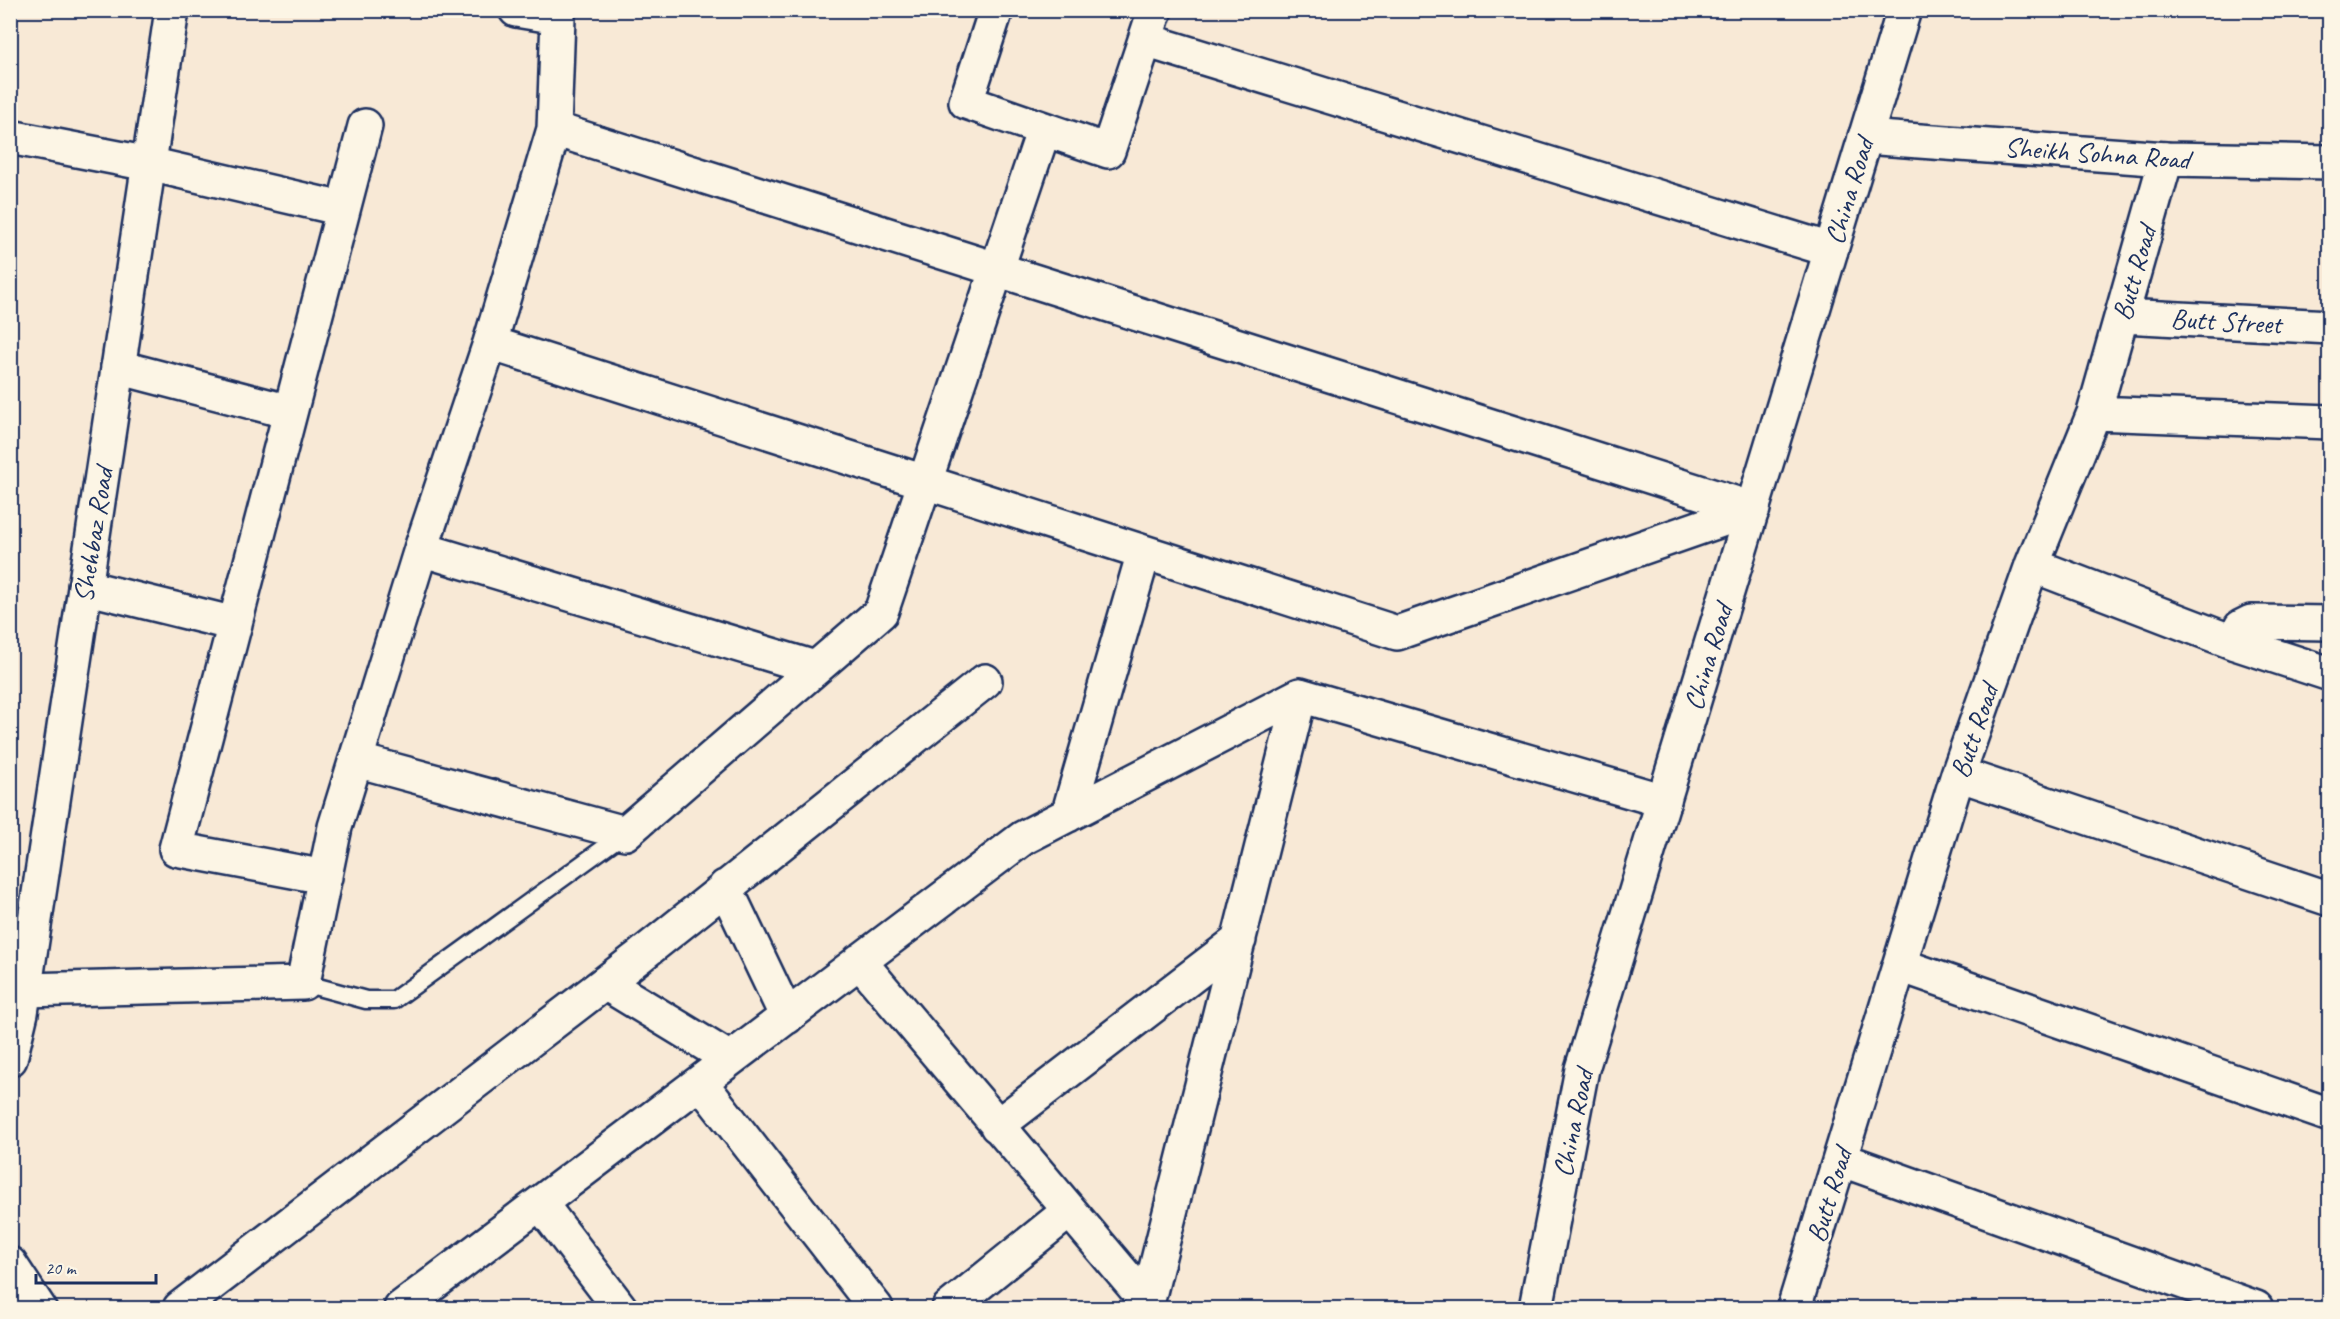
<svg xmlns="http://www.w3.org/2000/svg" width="2340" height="1319" font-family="Caveat,sans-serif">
  <rect width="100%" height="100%" fill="#f8e9d6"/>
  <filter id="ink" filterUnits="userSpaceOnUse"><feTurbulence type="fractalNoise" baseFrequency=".0167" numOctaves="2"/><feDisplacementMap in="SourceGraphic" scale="12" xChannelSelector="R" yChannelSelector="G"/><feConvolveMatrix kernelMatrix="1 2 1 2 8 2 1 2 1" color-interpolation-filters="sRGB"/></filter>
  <g filter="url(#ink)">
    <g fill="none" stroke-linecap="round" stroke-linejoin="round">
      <defs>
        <path id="service" d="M303,983L366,1000H394L625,833"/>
        <path id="minor" d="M516,10L558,17L554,129
          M996,10L966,102L1044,129
          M1145,40L1831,250
          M10,137L149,164L343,209
          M2123,316L2330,327
          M490,343L1397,633L1753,509
          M118,367L290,412
          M2094,413L2330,422
          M421,549L815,668
          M2032,565L2235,643L2330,674
          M85,587L235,624
          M2235,643L2241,627L2251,622L2330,623
          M356,760L625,833L881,612L1044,129L1108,151L1155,10
          M1958,774L2330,899
          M1068,815L1144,552
          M325,877L176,849L365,126
          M725,887L787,1017
          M859,961L1148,1303
          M1900,965L2330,1115
          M605,983L730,1059
          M24,990L303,983L335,827L421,549L490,343L554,129L1753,509
          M700,1082L876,1308
          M997,1126L1239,940
          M1840,1159L2256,1308
          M540,1203L620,1308
          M180,1308L640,956L985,681
          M401,1308L1023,838L1300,695L1664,801
          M949,1308L1069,1211
          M1146,1308L1300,695
          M1794,1308L1958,774L2032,565L2094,413L2166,159"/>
        <path id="tertiary" d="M1865,137L2166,159L2330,162
          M10,1059L21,1013L172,10
          M10,1264L39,1308"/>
        <path id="secondary" d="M1536,1308L1582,1069L1904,10"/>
      </defs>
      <use href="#service" stroke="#1b2f5e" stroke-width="21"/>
      <use href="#minor" stroke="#1b2f5e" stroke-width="38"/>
      <use href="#tertiary" stroke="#1b2f5e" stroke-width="38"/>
      <use href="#secondary" stroke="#1b2f5e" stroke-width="38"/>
      <use href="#service" stroke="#fcf5e5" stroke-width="16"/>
      <use href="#minor" stroke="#fcf5e5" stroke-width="33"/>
      <use href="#tertiary" stroke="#fcf5e5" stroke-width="33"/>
      <use href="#secondary" stroke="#fcf5e5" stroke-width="33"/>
    </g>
  </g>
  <g text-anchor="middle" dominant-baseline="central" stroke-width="6" stroke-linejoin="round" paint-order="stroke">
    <g font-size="28" fill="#1b2f5e" stroke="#fcf5e5">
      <text transform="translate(2097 153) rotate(4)">Sheikh Sohna Road</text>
      <text transform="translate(1849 191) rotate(-73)">China Road</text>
      <text transform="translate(2134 273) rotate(-74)">Butt Road</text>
      <text transform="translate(2226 321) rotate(3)">Butt Street</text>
      <text transform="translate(93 535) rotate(-81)">Shehbaz Road</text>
      <text transform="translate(1708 657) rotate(-73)">China Road</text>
      <text transform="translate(1974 731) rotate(-71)">Butt Road</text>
      <text transform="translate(1573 1123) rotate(-78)">China Road</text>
      <text transform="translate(1829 1195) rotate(-73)">Butt Road</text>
    </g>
  </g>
  <rect width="2340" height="1319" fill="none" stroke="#fcf5e5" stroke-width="36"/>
  <rect x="18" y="18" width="2304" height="1283" fill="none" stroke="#1b2f5e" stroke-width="2" filter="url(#ink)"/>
  <path d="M36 1274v9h120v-9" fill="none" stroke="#1b2f5e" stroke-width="3"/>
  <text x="45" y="1274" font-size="18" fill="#1b2f5e" stroke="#fcf5e5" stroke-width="4.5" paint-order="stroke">20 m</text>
</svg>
